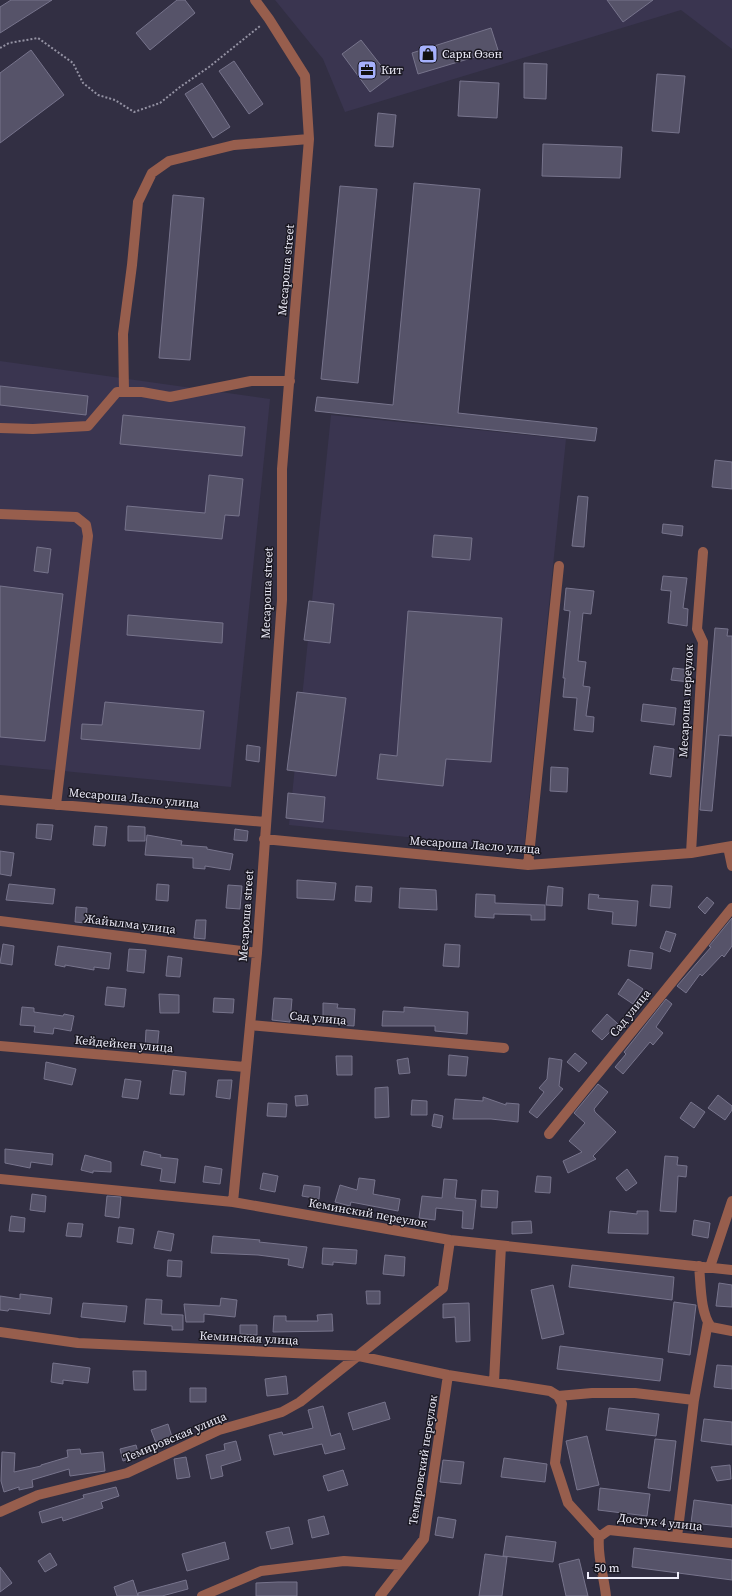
<svg xmlns="http://www.w3.org/2000/svg" width="732" height="1596" font-family="'Source Serif 4',serif">
  <rect width="100%" height="100%" fill="#322f43"/>
  <path fill="#3a3550" d="M275,0H732V49L681,10L345,112L323,59Z
    M0,361L270,399L231,787L0,765Z
    M331,415L566,439L524,849L289,825Z"/>
  <path fill="#565369" stroke="#77748c" d="M11,0H52L0,33V7Z
    M177,0H185L195,13L150,50L136,33Z
    M607,0H653L623,22Z
    M491,28L498,50L418,74L412,53Z
    M361,40L390,77L370,92L342,54Z
    M31,50L64,95L0,143V73Z
    M234,61L263,104L249,114L219,71Z
    M524,63L547,64L546,99L524,98Z
    M657,74L685,76L679,133L652,131Z
    M460,81L499,83L497,118L458,116Z
    M202,83L230,127L213,138L185,94Z
    M378,113L396,115L393,147L375,146Z
    M543,144L622,147L620,178L542,176Z
    M414,183L480,189L458,413L597,428L595,441L315,411L317,397L393,405Z
    M340,186L377,189L358,383L321,379Z
    M173,195L204,198L190,360L159,358Z
    M0,386L88,396L86,415L0,405Z
    M123,415L245,427L242,456L120,444Z
    M715,460L732,462V489L712,487Z
    M209,475L243,479L239,516L225,515L222,539L125,530L127,506L205,513Z
    M578,496L588,497L584,547L572,546Z
    M663,524L683,526L682,536L662,533Z
    M434,535L472,538L470,560L432,557Z
    M37,547L51,549L48,573L34,571Z
    M663,576L687,578L683,608L688,609L687,626L668,623L671,591L661,590Z
    M0,586L63,594L45,741L0,737Z
    M566,588L594,591L591,614L583,613L578,661L586,662L583,686L590,687L586,716L594,717L593,732L574,730L577,698L563,697L565,678H563L570,611L564,610Z
    M309,601L334,604L330,643L304,640Z
    M408,611L502,618L491,762L446,759L443,786L377,779L380,754L397,756Z
    M128,615L223,623L222,643L127,635Z
    M715,628L728,629L727,636H732V736L719,735L712,811L700,810Z
    M673,668L691,670L689,682L671,680Z
    M297,692L346,698L336,776L287,770Z
    M105,702L204,711L200,749L81,739L82,724L102,725Z
    M643,704L676,708L674,725L641,721Z
    M247,745L260,747L259,762L246,760Z
    M654,746L674,749L671,777L650,774Z
    M551,767L568,768L567,792L550,791Z
    M288,793L325,797L323,822L286,818Z
    M37,824L53,825L51,840L36,838Z
    M95,826L107,827L105,846L93,845Z
    M128,826L145,827V841H128Z
    M235,829L248,831L247,841L234,840Z
    M147,835L182,841L181,845L207,847V849L233,854L230,870L205,866V869L193,868V858L145,855Z
    M0,851L14,853L11,876L0,874Z
    M297,880L336,883L334,900L297,898Z
    M9,884L55,889L53,904L6,900Z
    M157,884L169,885L168,901L156,900Z
    M228,885L242,886L240,909L226,908Z
    M652,885L672,886L670,908L650,906Z
    M356,886L372,887L371,902L355,901Z
    M548,886L563,888L562,906L546,905Z
    M400,888L436,890L437,910L399,908Z
    M476,894L495,895V903L545,905V920H531V915L494,914V918L475,917Z
    M589,894L599,895L598,898L638,901L636,926L612,924L613,912L588,909Z
    M707,897L714,903L705,914L698,907Z
    M76,907L87,908L86,923L75,922Z
    M732,918V946L724,957L722,955L702,976L700,974L686,993L677,986L711,947L709,946Z
    M196,920H206L205,939L194,938Z
    M666,931L676,934L670,952L660,948Z
    M3,944L14,946L12,965L0,963Z
    M445,944L460,945L459,967L443,966Z
    M58,946L111,953L109,969L94,967V970L65,965V967L55,965Z
    M129,949L146,950L144,973L127,971Z
    M630,950L653,953L651,969L628,966Z
    M168,956L182,958L180,977L166,976Z
    M628,979L643,989L633,1004L618,994Z
    M107,987L126,989L124,1007L105,1005Z
    M159,994L179,995V1013H160Z
    M214,998L234,999L233,1013L213,1012Z
    M274,998L292,999L290,1022L272,1020Z
    M666,999L672,1004L656,1027L663,1033L653,1045L650,1042L623,1074L615,1067L626,1054L624,1052Z
    M323,1003L338,1004L337,1008L355,1009L354,1026L339,1025V1021H323Z
    M22,1007L34,1008V1012L63,1016L64,1014L74,1016L71,1031L54,1028L53,1034L34,1032L35,1026L20,1025Z
    M404,1007L468,1012L467,1034L435,1031V1026H382L383,1011L404,1012Z
    M607,1014L618,1024L602,1040L592,1031Z
    M146,1030L159,1031L157,1050L145,1049Z
    M575,1053L587,1063L579,1072L567,1062Z
    M449,1055L468,1057L466,1076L448,1075Z
    M336,1056H352V1075H337Z
    M408,1058L410,1073L399,1074L397,1060Z
    M549,1058L562,1060L559,1086L563,1089L537,1118L529,1112L544,1092L539,1088L547,1079Z
    M46,1062L76,1069L72,1085L44,1079Z
    M173,1070L186,1072L184,1095L170,1094Z
    M125,1079L141,1081L138,1099L122,1097Z
    M218,1080H232L230,1099L216,1097Z
    M598,1084L608,1092L594,1109L595,1112L616,1132L593,1156L596,1159L568,1173L563,1161L582,1152L569,1141L585,1123L574,1113Z
    M388,1087L389,1117L375,1118V1088Z
    M307,1095L308,1105L296,1106L295,1096Z
    M718,1095L732,1106V1110L725,1120L708,1108Z
    M483,1097L506,1105V1103L519,1104L518,1122L491,1119H453L455,1099L483,1101Z
    M412,1100L427,1101V1115H411Z
    M691,1102L705,1112L694,1128L680,1118Z
    M268,1103L287,1104L286,1117L267,1116Z
    M434,1114L443,1116L441,1128L432,1126Z
    M5,1149L53,1154L52,1165L31,1162L30,1168L5,1163Z
    M144,1151L161,1155L160,1157L178,1159L175,1183L160,1181L162,1169L141,1165Z
    M85,1155L111,1162V1172L93,1171V1173L81,1170Z
    M665,1156L678,1157L677,1165L687,1166L686,1177L678,1176L676,1212L660,1211Z
    M205,1166L222,1169L220,1184L203,1182Z
    M627,1169L637,1183L626,1191L616,1178Z
    M263,1173L278,1176L275,1192L260,1189Z
    M537,1176L551,1177L550,1193L535,1192Z
    M359,1178L375,1180L373,1194L400,1199L398,1211L351,1202L350,1206L335,1202L340,1185L357,1190Z
    M444,1179L457,1180L455,1198L476,1200L473,1229L462,1228L463,1211L436,1208L435,1220L419,1218L422,1196L442,1198Z
    M304,1185L320,1187L319,1199L302,1196Z
    M482,1190L498,1191L497,1208L481,1207Z
    M32,1194L46,1196L45,1212L30,1210Z
    M107,1196L121,1197L119,1218L105,1216Z
    M610,1211L637,1214V1211H648V1234L608,1233Z
    M11,1216L25,1218L24,1232L9,1231Z
    M694,1220L710,1223L708,1238L692,1235Z
    M531,1221L532,1233L512,1234V1222Z
    M68,1223L83,1224L81,1237L66,1236Z
    M119,1227L134,1229L132,1244L117,1242Z
    M158,1231L174,1234L171,1251L154,1248Z
    M213,1236L260,1240L259,1242L307,1247L303,1268L288,1265L289,1259L258,1255L211,1253Z
    M323,1248L357,1250L356,1264L333,1262V1265L322,1264Z
    M385,1255L405,1257L404,1276L383,1274Z
    M168,1260L182,1261L181,1277L167,1276Z
    M572,1265L674,1277L672,1300L569,1287Z
    M719,1283L732,1285V1307L716,1306Z
    M553,1285L564,1334L542,1339L531,1290Z
    M366,1291H380V1304H367Z
    M20,1294L52,1298L50,1314L9,1309L8,1311L0,1310V1296L20,1299Z
    M221,1298L237,1300L235,1317L204,1314V1322H186L184,1304L220,1306Z
    M146,1299L162,1300L161,1314L183,1315V1330H172V1326L144,1324Z
    M674,1302L696,1305L690,1355L668,1352Z
    M83,1303L127,1306L125,1322L81,1317Z
    M469,1303L470,1341L456,1342L455,1317L443,1318V1304Z
    M332,1314L333,1331L273,1332L274,1316H286V1321H318L317,1315Z
    M240,1325H257V1335L240,1334Z
    M560,1346L663,1359L660,1381L557,1369Z
    M53,1363L90,1368L88,1383L63,1380V1384L51,1382Z
    M717,1365L732,1366V1389L714,1387Z
    M133,1371H146V1390H134Z
    M286,1376L288,1394L267,1396L265,1379Z
    M190,1388H206V1402H190Z
    M385,1402L390,1419L353,1430L348,1413Z
    M323,1406L331,1436L340,1433L345,1449L325,1454L322,1444L274,1455L269,1435L282,1432L283,1435L313,1428L308,1410Z
    M609,1408L659,1414L656,1436L606,1430Z
    M704,1419L732,1422V1445L701,1441Z
    M168,1424L172,1437L156,1443L151,1430Z
    M587,1436L599,1485L577,1490L566,1441Z
    M655,1439L676,1441L670,1491L648,1488Z
    M236,1441L241,1460L221,1466L223,1476L211,1479L206,1455L225,1450L224,1444Z
    M136,1445L139,1456L123,1461L120,1449Z
    M80,1449L81,1454L103,1452L105,1471L70,1476L69,1469L32,1480L33,1487L19,1490V1487L4,1492L1,1481L2,1452L15,1453L14,1472L41,1466V1465L68,1457L67,1450Z
    M186,1457L190,1477L177,1479L174,1459Z
    M504,1458L547,1464L545,1482L501,1477Z
    M443,1460L464,1462L461,1484L440,1482Z
    M730,1465L731,1479L717,1481L711,1467Z
    M343,1470L348,1485L328,1491L323,1476Z
    M116,1487L119,1496L101,1502L103,1508L63,1521L62,1517L42,1523L39,1512L84,1498L83,1495Z
    M600,1488L650,1494L647,1516L598,1510Z
    M694,1500L732,1505V1527L691,1523Z
    M324,1516L329,1534L312,1538L308,1520Z
    M438,1517L456,1520L453,1538L435,1535Z
    M289,1527L293,1544L271,1549L266,1532Z
    M506,1536L556,1542L553,1562L503,1556Z
    M225,1542L229,1559L187,1571L182,1554Z
    M634,1548L732,1560V1580L632,1567Z
    M50,1553L57,1565L45,1572L38,1561Z
    M485,1554L507,1557L502,1596H479Z
    M579,1559L588,1596H566L559,1564Z
    M0,1567L12,1583L0,1592Z
    M133,1580L138,1596H117L114,1587Z
    M186,1580L188,1589L162,1596H138V1593Z
    M278,1582H297V1596H256V1583Z"/>
  <g fill="none" stroke-linecap="round" stroke-linejoin="round">
    <path stroke="#9492a3" stroke-width="2" stroke-dasharray="2 2" stroke-linecap="butt" d="M0,48L9,43L38,38L73,63L83,83L98,95L115,100L134,112L160,103L180,87L209,67L260,26"/>
    <path stroke="#975e4d" stroke-width="10" d="M124,391L123,334L132,265L138,202L152,173L169,161L234,145L309,139
      M0,428L33,429L88,426L117,392H142L170,397L251,381H290
      M0,514L76,517L86,525L88,536L56,805
      M0,800L265,822
      M264,839L528,865L691,853L732,846
      M728,847L732,866
      M691,853L703,642L697,629L703,552
      M528,865L559,566
      M0,921L257,953
      M250,1025L504,1048
      M0,1046L245,1067
      M549,1134L732,908
      M0,1179L233,1202L450,1240L732,1270
      M233,1202L257,953L282,600V469L309,139L305,76L269,19L255,0
      M699,1266C701,1285 700,1312 711,1327L732,1331
      M710,1267L732,1201
      M0,1332L78,1343L359,1356L448,1375L550,1391L558,1396L562,1404L555,1463L568,1503L599,1537
      M494,1382L501,1246
      M558,1396L592,1393H635L694,1400L708,1322
      M0,1512L38,1495L127,1473L219,1430L282,1412L300,1402L443,1288L450,1240
      M677,1537L694,1400
      M202,1596L261,1571L344,1561L403,1565
      M380,1596L424,1539L448,1375
      M606,1596C604,1576 597,1557 599,1537L609,1530L732,1543"/>
  </g>
  <defs>
    <symbol id="shop-square" viewBox="-11 -11 22 22"><rect x="-9" y="-9" width="18" height="18" rx="4" fill="#a6b1fc" stroke="#1a1822"/><path d="M-5-2.5h2.3a2.7 3.5 0 0 1 5.4 0H5L5.5 6h-11ZM-1.5-2.5h3a1.5 2.3 0 0 0-3 0Z" fill="#111"/></symbol>
    <symbol id="office-square" viewBox="-11 -11 22 22"><rect x="-9" y="-9" width="18" height="18" rx="4" fill="#a6b1fc" stroke="#1a1822"/><path d="M-6-3h4V-5.5h4V-3h4V5H-6ZM-1-4.5V-3h2v-1.5ZM-6 0V1H6V0Z" fill="#111"/></symbol>
  </defs>
  <g fill-rule="evenodd">
    <use href="#shop-square" x="417" y="43" width="22" height="22"/>
    <use href="#office-square" x="356" y="59" width="22" height="22"/>
  </g>
  <g text-anchor="middle" dominant-baseline="central" stroke-width="3" stroke-linejoin="round" paint-order="stroke">
    <g font-size="12" fill="#eeedfa" stroke="#1a1822" text-anchor="start">
      <text x="442" y="54">Сары Өзөн</text>
      <text x="381" y="70">Кит</text>
    </g>
    <g font-size="12" fill="#eeedfa" stroke="#1a1822">
      <text transform="translate(286 270) rotate(-85)">Месароша street</text>
      <text transform="translate(267 593) rotate(-88)">Месароша street</text>
      <text transform="translate(686 701) rotate(-87)">Месароша переулок</text>
      <text transform="translate(134 798) rotate(5)">Месароша Ласло улица</text>
      <text transform="translate(475 845) rotate(4)">Месароша Ласло улица</text>
      <text transform="translate(246 916) rotate(-86)">Месароша street</text>
      <text transform="translate(130 924) rotate(7)">Жайылма улица</text>
      <text transform="translate(630 1013) rotate(-51)">Сад улица</text>
      <text transform="translate(318 1018) rotate(5)">Сад улица</text>
      <text transform="translate(124 1044) rotate(5)">Кейдейкен улица</text>
      <text transform="translate(368 1213) rotate(10)">Кеминский переулок</text>
      <text transform="translate(249 1338) rotate(3)">Кеминская улица</text>
      <text transform="translate(175 1437) rotate(-23)">Темировская улица</text>
      <text transform="translate(423 1460) rotate(-81)">Темировский переулок</text>
      <text transform="translate(660 1522) rotate(6)">Достук 4 улица</text>
    </g>
  </g>
  <path d="M588 1572v6h90v-6" fill="none" stroke="#eeedfa" stroke-width="2"/>
  <text x="594" y="1572" font-size="12" fill="#eeedfa" stroke="#1a1822" stroke-width="3" paint-order="stroke">50 m</text>
</svg>
